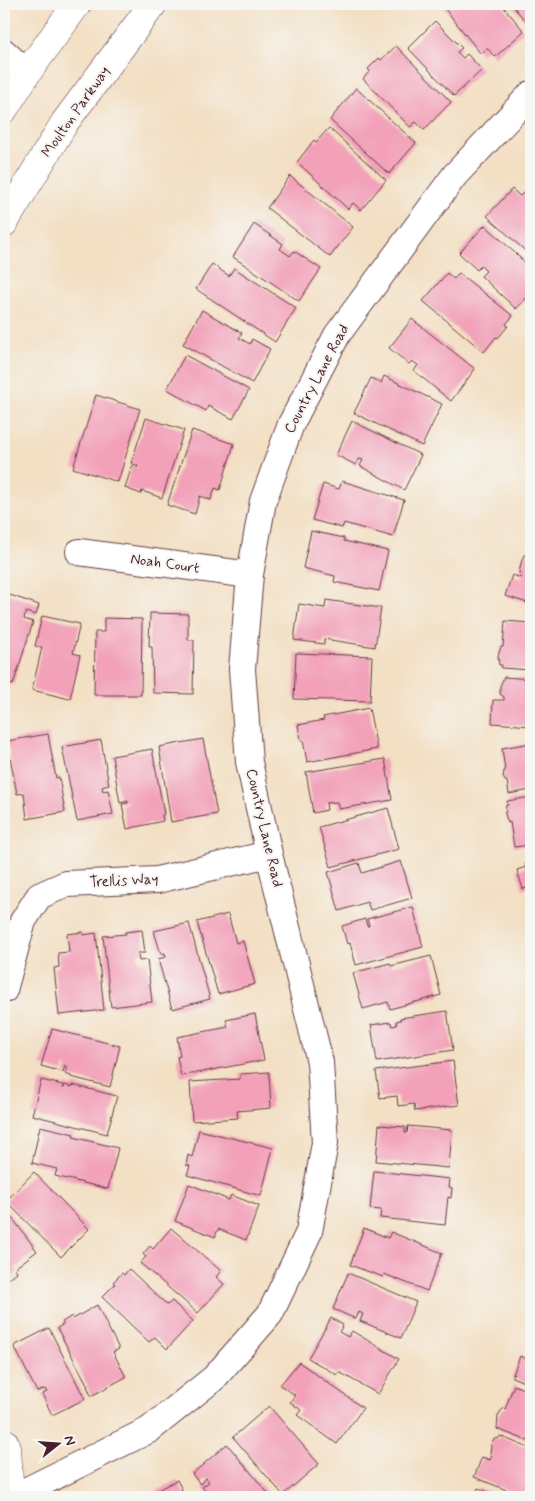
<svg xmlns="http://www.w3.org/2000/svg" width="535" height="1501" font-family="Mynerve,sans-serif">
  <rect width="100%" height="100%" fill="#f6f6f2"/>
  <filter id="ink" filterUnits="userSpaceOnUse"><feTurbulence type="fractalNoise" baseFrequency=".02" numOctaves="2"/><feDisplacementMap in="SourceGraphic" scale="10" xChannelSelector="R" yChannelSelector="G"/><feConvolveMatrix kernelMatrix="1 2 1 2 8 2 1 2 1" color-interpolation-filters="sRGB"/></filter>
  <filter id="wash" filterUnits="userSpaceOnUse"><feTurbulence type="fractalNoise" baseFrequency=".0096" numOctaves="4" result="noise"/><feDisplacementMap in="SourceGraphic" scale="20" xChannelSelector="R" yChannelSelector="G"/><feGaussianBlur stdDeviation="1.12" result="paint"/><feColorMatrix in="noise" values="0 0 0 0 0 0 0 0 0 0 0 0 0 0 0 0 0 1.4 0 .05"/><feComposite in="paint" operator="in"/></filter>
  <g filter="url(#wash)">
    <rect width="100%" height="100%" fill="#f3dfc3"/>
    <g id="blocks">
      <path fill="#f2a1b9" d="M441,4H501L524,31L495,57L487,48L481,54Z
        M511,4H531V25L530,26Z
        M435,21L462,48L457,52L463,58L467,54L482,70L454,96L408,48Z
        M396,46L451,102L424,130L416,122L410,127L363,79L370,71L368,69L379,58L381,60Z
        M356,88L416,143L389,174L330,120Z
        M329,128L386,180L361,210L353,203L348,209L297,162L314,140L316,142Z
        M290,176L353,227L330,257L267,208Z
        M512,189L520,196L526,190L531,195V256L487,216Z
        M254,224L283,244L280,249L290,256L294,251L321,269L299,301L233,257Z
        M485,225L531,268V290L529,293L530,294L516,309L481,276L486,271L481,266L477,270L459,253Z
        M212,264L229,276L234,268L296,308L275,342L196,289Z
        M447,273L454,279L459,273L513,316L506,324L508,326L498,338L496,337L484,352L423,301Z
        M202,310L242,333L239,338L250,344L252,339L270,349L252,383L183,344Z
        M412,319L475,369L451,401L414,371L418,365L412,361L409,364L389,348Z
        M185,355L249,390L233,419L208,406L206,411L167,389Z
        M384,376L442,404L422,446L354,413L371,378L381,383Z
        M96,395L140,409L118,482L73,468Z
        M146,418L184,430L162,498L142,491L141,494L125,488L132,466L138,467V466L131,463Z
        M352,421L421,455L404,490L360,466L363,460L359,459L356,465L336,455Z
        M192,430L234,444L220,490L215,488L211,500L200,496L195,514L167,505Z
        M342,481L404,500L393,537L344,523L342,528L312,520L323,484L339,489Z
        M311,531L344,538V541L388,551L379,591L334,582L335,576L303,568Z
        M527,554L531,556V604L505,596L512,575L521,578L522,574L519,573L521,563L524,555Z
        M4,593L39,605L36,615L26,612L24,619L33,622L13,685L4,682Z
        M326,600L381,608L375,647L324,639V644L294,640L299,604L325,608Z
        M150,613L188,614V640H194L193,694L153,693L152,647H149Z
        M42,616L80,624L73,653L80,655L70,699L32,690L42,647L35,646Z
        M104,618L142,619L141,695H94L95,632H104Z
        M505,621L531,623V670L501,668L502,665H499L498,656L501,647H503Z
        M296,653L372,656L370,701L294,699Z
        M504,677L531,679V726L492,723L493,700H504V697L500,694V686Z
        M369,708L377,749L307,762L303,740H301L298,725L324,720L323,717Z
        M48,734L56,778L59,777L65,812L27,819L24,793L17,794L7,741Z
        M203,739L217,814L171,822L159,747Z
        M101,740L109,785L102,787L103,791L108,790L113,814L77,821L62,747Z
        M531,743V790L509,794L507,781H505L503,777L504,771H505L502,748Z
        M152,749L164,814L162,815L163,821L127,829L122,804L128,803V801L120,803L112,756Z
        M385,759L392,800L339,809L337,802L326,803L327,810L313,813L306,772Z
        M531,797V845L514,847L510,822L508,823L505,814L506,805H508L507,801Z
        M388,808L399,849L331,867L319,827Z
        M401,861L412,898L370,910L367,902L339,911L328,872L359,863L362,873Z
        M531,862V887L523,889L517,870L526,867L525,864Z
        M413,907L423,947L356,965L350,943L347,944L342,926L365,919L367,926H369L367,919Z
        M228,914L236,943L243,941L255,984L218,994L197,922Z
        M189,923L210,999L172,1009L158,959L166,957L165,953L161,954L154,931Z
        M142,930L145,953H138L139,961L147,960L152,1002L111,1007L103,936L126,934L125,932Z
        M83,932V935L96,933L104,1010L59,1015L54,968L59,967L58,953L69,952L67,934Z
        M431,956L441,995L390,1009L388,1002L363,1009L353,973L390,963L391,966Z
        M447,1011L453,1050L377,1062L371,1025L391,1022L392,1026L397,1025L396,1021L401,1020L400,1018Z
        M255,1014L264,1060L181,1076L177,1057L180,1056L177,1037L228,1027L226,1020Z
        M52,1029L120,1046L110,1087L71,1077V1076L65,1074L67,1067L65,1066L63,1072L41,1066Z
        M453,1061L459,1105L415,1111L414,1104L398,1106L397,1096L380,1098L376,1071Z
        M269,1072L271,1108L237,1111L238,1118L192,1121L190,1082L240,1079V1074Z
        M41,1080L63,1085V1088H64L65,1085L72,1087L73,1085L117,1096L107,1134L32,1115Z
        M379,1125L405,1127V1133H407L408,1126L452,1130L449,1168L376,1161Z
        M40,1126L74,1134L73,1137L118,1148L108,1189L55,1176L57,1169L32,1163Z
        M199,1130L273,1148L261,1196L187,1175L190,1166L186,1165L188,1155L192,1157Z
        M374,1171L450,1179L449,1187L452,1188L451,1198L448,1197L445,1225L380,1218L381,1210L370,1209Z
        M34,1172L89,1229L61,1257L6,1201Z
        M189,1184L229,1200L231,1195L259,1206L246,1240L218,1229L215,1237L175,1221Z
        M4,1207L37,1251L15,1268L17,1272L7,1280L5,1276L4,1277Z
        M171,1228L221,1271L216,1277L224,1284L198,1313L140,1263L146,1257L143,1254L150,1246L153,1249Z
        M364,1228L388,1238L391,1232L442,1253L427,1291L384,1274L383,1277L350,1265Z
        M129,1269L167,1305L172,1301L193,1321L167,1349L155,1337L149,1342L102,1297L115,1284L113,1282L122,1273L124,1275Z
        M348,1273L416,1302L401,1338L360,1321L363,1314L359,1312L356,1319L333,1309Z
        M97,1305L119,1349L113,1352L126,1377L91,1396L87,1386H88L57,1328L64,1324L62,1322L72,1316L73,1319Z
        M331,1318L343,1325L339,1332L348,1337L352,1331L399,1359L378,1394L339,1372L337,1375L308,1358Z
        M49,1328L85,1399L52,1415L42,1394L47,1392L45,1389L37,1392L14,1346Z
        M531,1342V1385L512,1377L520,1356L529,1360L531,1355L529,1354L528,1349Z
        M299,1362L363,1408L337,1444L297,1415L301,1410L290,1402L295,1395L280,1385Z
        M514,1385L531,1392V1442L497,1429L498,1416L500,1412L504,1408L505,1409Z
        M269,1406L319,1464L283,1495L233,1437Z
        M500,1436L531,1449V1497H524L474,1477L482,1457L490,1460L492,1455L490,1454L491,1445L492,1441L496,1438L498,1439Z
        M227,1444L271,1497H211L202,1487L209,1482L206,1478L200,1484L192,1474Z
        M177,1480L186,1497H144Z
        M478,1488L502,1497H474Z"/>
    </g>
  </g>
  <g filter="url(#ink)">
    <use href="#blocks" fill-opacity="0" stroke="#633c42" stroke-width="1"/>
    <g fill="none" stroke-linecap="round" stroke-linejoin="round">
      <defs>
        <path id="street" d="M4,52L27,73
          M79,552L250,575
          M4,990L23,921L39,896L66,884L157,880L269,854
          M13,1497L149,1430L214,1378L270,1314L309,1232L325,1143L320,1062L269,854L249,762L242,669L250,575L263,501L291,424L337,335L455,175L531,94"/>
        <path id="secondary" d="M4,1442L7,1448L10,1497"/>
        <path id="primary" d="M4,109L27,73L77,4
          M4,223L65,122L153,4"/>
      </defs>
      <use href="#street" stroke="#633c42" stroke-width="28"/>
      <use href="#secondary" stroke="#633c42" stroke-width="29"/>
      <use href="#primary" stroke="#633c42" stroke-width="29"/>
      <use href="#street" stroke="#fff" stroke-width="26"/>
      <use href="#secondary" stroke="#fff" stroke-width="28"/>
      <use href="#primary" stroke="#fff" stroke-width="28"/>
    </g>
  </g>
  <g text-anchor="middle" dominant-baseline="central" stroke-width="4.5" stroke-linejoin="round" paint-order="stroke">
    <g font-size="15" fill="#4a1f2b" stroke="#f6f6f2">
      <text transform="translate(76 112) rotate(-55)">Moulton Parkway</text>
      <text transform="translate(317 379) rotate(-62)">Country Lane Road</text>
      <text transform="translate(165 564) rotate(8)">Noah Court</text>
      <text transform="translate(264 828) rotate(77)">Country Lane Road</text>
      <text transform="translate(124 881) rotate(-3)">Trellis Way</text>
    </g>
  </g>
  <rect width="535" height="1501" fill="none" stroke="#f6f6f2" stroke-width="20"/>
  <g transform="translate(58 1444) rotate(73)" stroke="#f6f6f2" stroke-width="4" paint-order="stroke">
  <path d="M0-4L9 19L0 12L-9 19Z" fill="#4a1f2b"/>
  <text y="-8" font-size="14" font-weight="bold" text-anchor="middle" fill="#4a1f2b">N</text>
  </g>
</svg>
